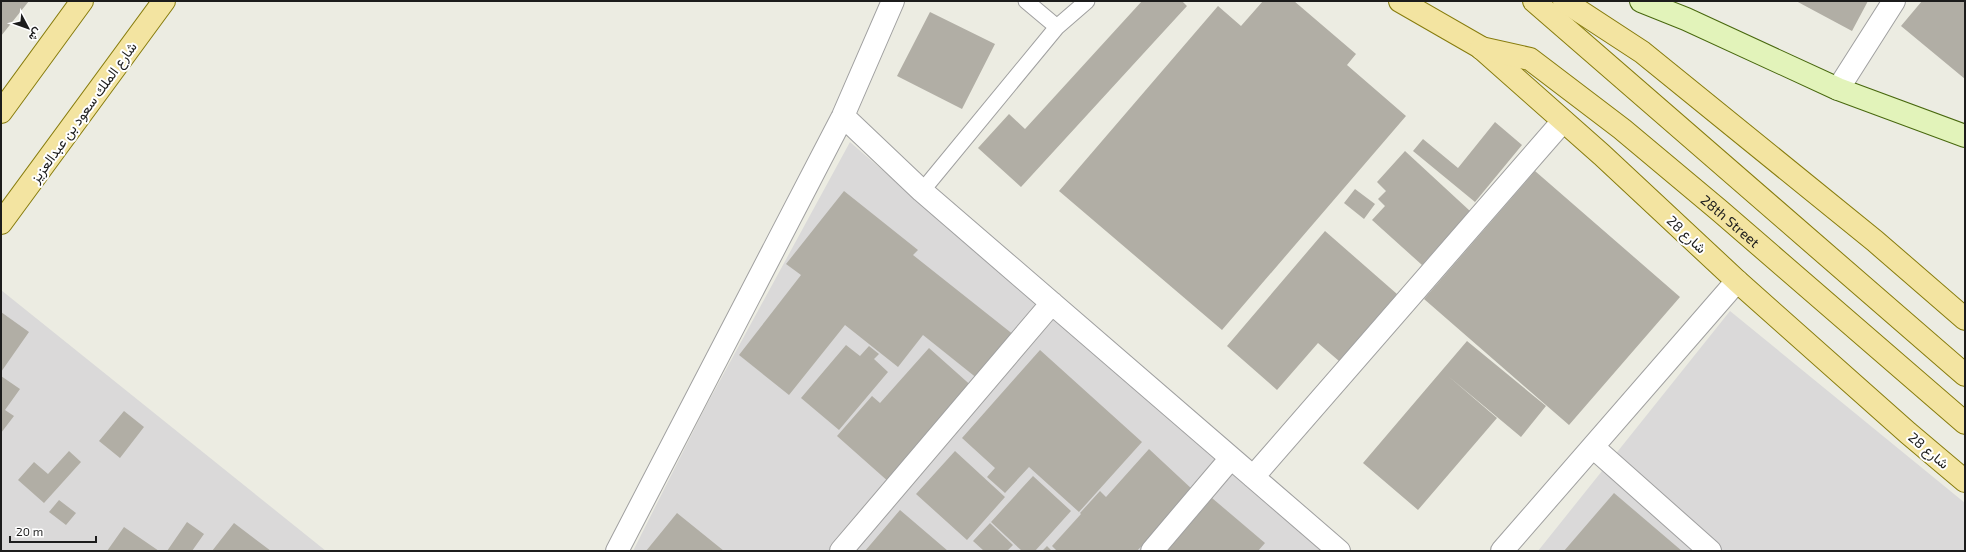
<svg xmlns="http://www.w3.org/2000/svg" width="1966" height="552" font-family="'Exo 2',Vazirmatn,sans-serif">
  <rect width="100%" height="100%" fill="#ecece2"/>
  <path fill="#dad9d9" d="M850,142L1322,551H633L705,408Z
    M1,290L326,551H1Z
    M1730,311L1965,503V551H1538Z"/>
  <path fill="#b1aea5" d="M1,1H29L1,36Z
    M1142,1H1182L1187,6L1021,187L978,148L1009,114L1025,129Z
    M1263,1H1294L1356,54L1347,65L1406,116L1222,330L1059,191L1218,6L1241,26Z
    M1796,1H1868L1852,31Z
    M1922,1H1965V79L1901,26Z
    M930,12L995,44L962,109L897,76Z
    M1495,122L1522,145L1475,202L1413,151L1423,139L1458,168Z
    M1405,151L1470,211L1422,265L1372,220L1385,206L1378,199L1386,191L1377,182Z
    M1535,171L1680,297L1569,425L1424,299Z
    M1355,189L1375,204L1364,219L1344,203Z
    M844,191L918,250L913,255L1019,339L983,383L923,335L898,367L845,325L789,395L739,355L801,275L786,264Z
    M1325,231L1397,294L1339,361L1318,343L1277,390L1227,346Z
    M1,312L29,332L1,372Z
    M1467,341L1546,406L1521,437L1448,376L1497,418L1418,510L1363,463Z
    M846,345L860,356L869,346L879,354L874,359L888,372L839,430L801,398Z
    M929,348L975,389L890,483L837,436L872,396L880,403Z
    M1040,350L1142,442L1079,512L1029,467L1005,493L987,477L995,468L962,438Z
    M1,376L20,389L5,410L14,416L1,433Z
    M124,411L144,427L120,458L99,441Z
    M1149,449L1193,490L1137,551H1057L1052,546L1081,514L1080,513L1100,491L1106,497Z
    M69,451L81,462L44,503L18,480L34,462L48,474Z
    M955,451L1005,497L967,540L916,494Z
    M1033,476L1071,511L1035,551H1022L991,522Z
    M1614,493L1682,551H1564Z
    M1212,498L1265,543L1258,551H1167Z
    M59,500L76,513L66,525L49,512Z
    M900,510L948,551H865Z
    M677,513L724,551H646Z
    M187,522L204,534L192,551H167Z
    M234,523L271,551H212Z
    M990,523L1013,545L1007,551H984L973,541Z
    M124,527L159,551H107Z
    M1047,546L1052,551H1042Z"/>
  <g fill="none" stroke-linecap="round" stroke-linejoin="round">
    <defs>
      <path id="lane" d="M1026,1L1057,27
        M922,191L1057,27L1087,1"/>
      <path id="street" d="M1838,89L1894,1
        M843,116L922,191L1339,551
        M1593,447L1710,551
        M1253,477L1563,121
        M617,551L843,116L893,1
        M841,551L1052,303
        M1152,551L1231,458
        M1502,551L1737,281"/>
      <path id="secondary" d="M1641,1L1686,19L1838,89L1965,136"/>
      <g id="primary">
        <path d="M1400,1L1480,47L1602,155L1737,281L1908,433L1965,481"/>
        <path d="M1534,1L1965,375"/>
        <path d="M1564,1L1642,52L1875,241L1965,319"/>
        <path id="s1" d="M1481,48L1530,59L1622,129L1720,211L1965,423"/>
        <path d="M1,112L82,1"/>
        <path d="M1,223L164,1"/>
      </g>
    </defs>
    <use href="#lane" stroke="#a0a0a0" stroke-width="17"/>
    <use href="#street" stroke="#a0a0a0" stroke-width="24"/>
    <use href="#secondary" stroke="#48680e" stroke-width="24"/>
    <use href="#primary" stroke="#877c0d" stroke-width="24"/>
    <use href="#lane" stroke="#fff" stroke-width="15"/>
    <use href="#street" stroke="#fff" stroke-width="22"/>
    <use href="#secondary" stroke="#e2f3ba" stroke-width="22"/>
    <use href="#primary" stroke="#f3e4a1" stroke-width="22"/>
  </g>
  <g text-anchor="middle" dominant-baseline="central" stroke-width="4" stroke-linejoin="round" paint-order="stroke">
    <g font-size="14" fill="#1c1c1c" stroke="#fff">
      <text transform="translate(83 112) rotate(-54)">شارع الملك سعود بن عبدالعزيز</text>
      <text stroke="none"><textPath href="#s1" startOffset="308">28th Street</textPath></text>
      <text transform="translate(1687 234) rotate(43)">شارع 28</text>
      <text transform="translate(1929 450) rotate(40)">شارع 28</text>
    </g>
  </g>
  <rect width="1966" height="552" fill="none" stroke="#1c1c1c" stroke-width="4"/>
  <g transform="translate(28 28) rotate(131)" stroke="#ffffff" stroke-width="3" paint-order="stroke">
  <path d="M0-3L7 15L0 10L-7 15Z" fill="#1c1c1c"/>
  <text y="-6" font-size="11" font-weight="bold" text-anchor="middle" fill="#1c1c1c">ش</text>
  </g>
  <path d="M10 536v6h86v-6" fill="none" stroke="#1c1c1c" stroke-width="2"/>
  <text x="16" y="536" font-size="12" fill="#1c1c1c" stroke="#ffffff" stroke-width="3" paint-order="stroke">20 m</text>
</svg>
